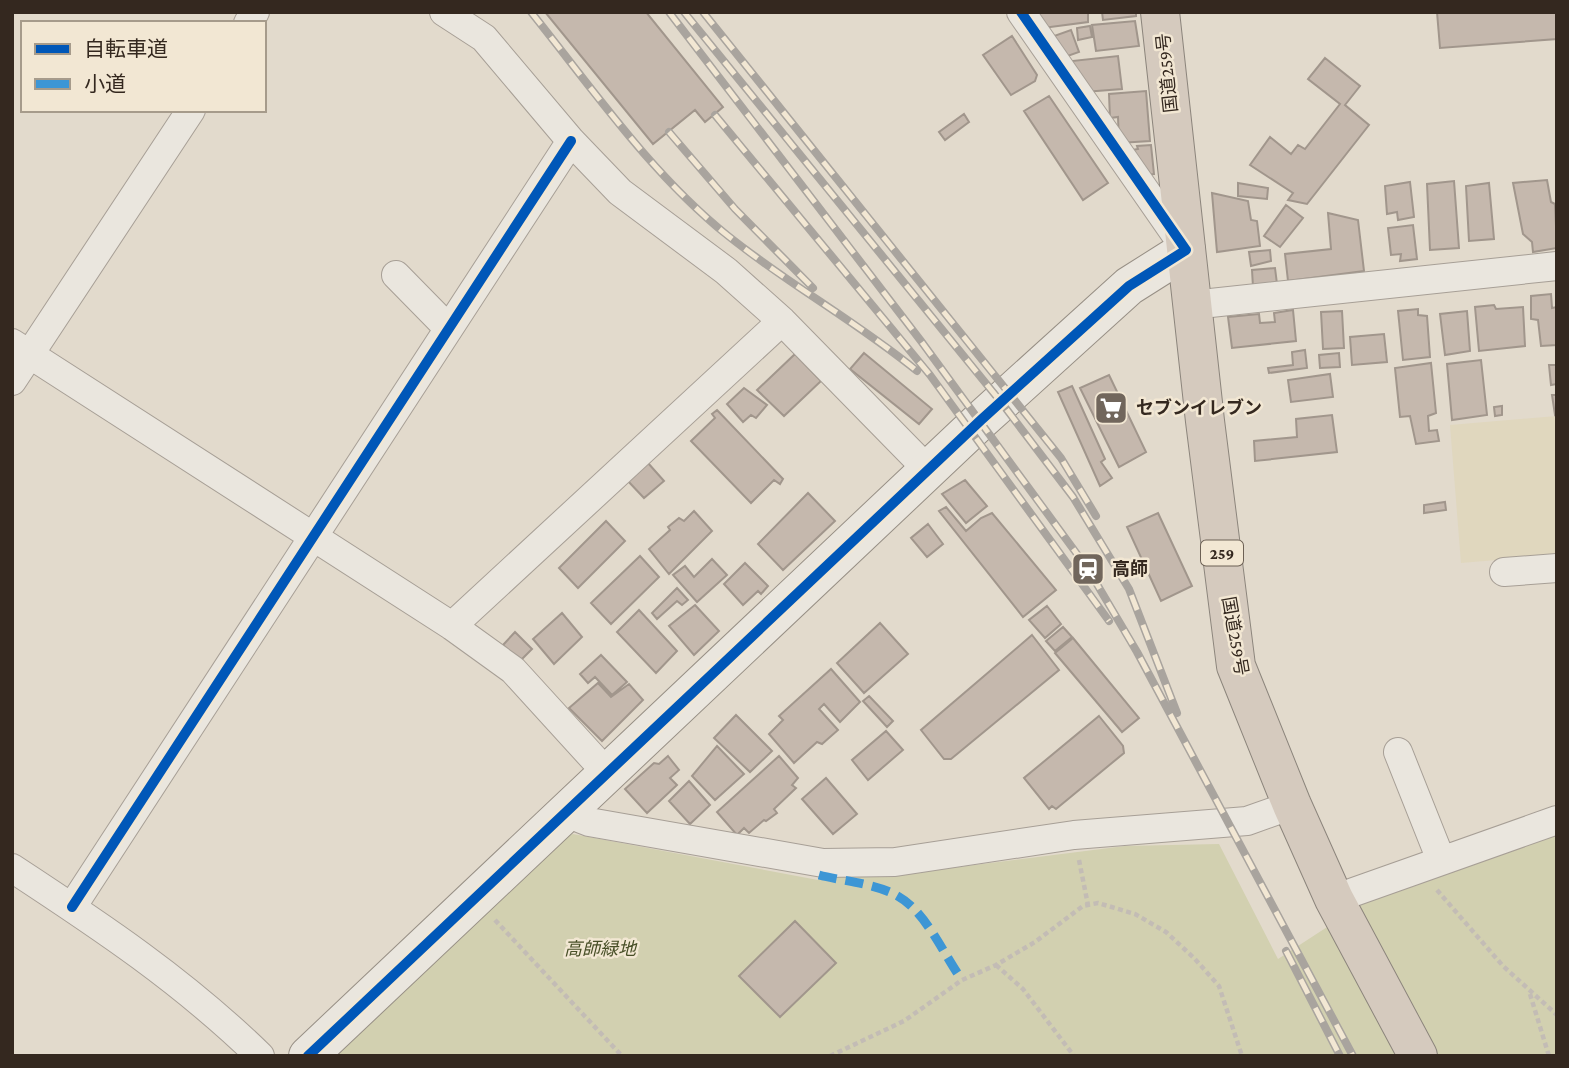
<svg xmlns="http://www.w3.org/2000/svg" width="1569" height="1068" font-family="'Crimson Pro','Noto Sans JP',serif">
  <rect width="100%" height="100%" fill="#e2dacc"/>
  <path fill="#e0d7be" d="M1557,416V555L1461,563L1450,425Z"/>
  <path fill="#d2d0b0" d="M1557,827V1056H330L559,839L573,834L818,880L819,872L926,871L1125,846L1219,844L1278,959L1361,905L1371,894Z"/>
  <path fill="#c5b8ad" stroke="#a1968c" stroke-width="2" d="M545,12H646L723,107L705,122L695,110L653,144Z
    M1031,12H1088V22L1043,28Z
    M1102,12H1136V16L1103,20Z
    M1437,12H1557V39L1440,48Z
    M1135,21L1139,46L1096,51L1092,25Z
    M1090,26L1092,37L1078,40L1077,28Z
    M1071,30L1079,52L1062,58L1054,36Z
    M1012,36L1037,75L1035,81L1011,95L983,55Z
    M1118,56L1122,89L1084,92L1072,61Z
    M1325,58L1360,86L1345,105L1369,125L1307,204L1288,200L1293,193L1250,165L1270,137L1291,154L1298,145L1305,149L1340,104L1308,79Z
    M1146,91L1150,141L1119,143L1118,117L1110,118L1109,94Z
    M1049,96L1108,183L1083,200L1024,111Z
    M964,114L969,122L945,140L939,132Z
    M1151,145L1154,174L1140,175L1132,150L1138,149L1137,146Z
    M1547,180L1551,202L1555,204L1557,248L1533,252L1532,242L1523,234L1513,183Z
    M1454,181L1459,248L1430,250L1427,184Z
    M1410,182L1414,217L1398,220L1397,212L1387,214L1385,186Z
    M1238,183L1268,188L1267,199L1238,196Z
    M1489,183L1494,239L1469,241L1466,186Z
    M1212,193L1248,201L1251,220L1257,221L1260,246L1217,252Z
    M1286,205L1303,218L1280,247L1264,236Z
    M1328,213L1358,220L1364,271L1288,281L1285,254L1331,249Z
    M1413,225L1417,259L1400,261L1401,254L1391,255L1388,228Z
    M1270,250L1271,261L1251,266L1249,252Z
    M1275,268L1277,284L1253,287L1252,270Z
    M1551,294L1552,308L1557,307V345L1541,346L1538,320L1531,319V296Z
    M1494,305L1496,309L1523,307L1525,346L1479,351L1475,307Z
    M1418,309V315L1427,316L1430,357L1403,360L1398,311Z
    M1293,310L1296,341L1232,348L1228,317L1259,314L1260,323L1275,322L1274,313Z
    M1342,311L1344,348L1323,349L1321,312Z
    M1467,311L1470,351L1445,355L1440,314Z
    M1384,334L1387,362L1352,365L1350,337Z
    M1305,350L1307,368L1269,373L1268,368L1293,365L1292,352Z
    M864,353L932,409L919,424L850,369Z
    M1339,353L1340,367L1320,368L1319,355Z
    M795,354L821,381L784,416L757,390Z
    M1481,360L1487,415L1452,420L1447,364Z
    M1431,363L1436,413L1428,416L1429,431L1437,430L1439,441L1416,444L1410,416L1400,417L1395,368Z
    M1549,365H1557V384L1551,385Z
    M1330,374L1333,397L1291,402L1288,380Z
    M1109,375L1146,452L1119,467L1080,388Z
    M1072,386L1105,459L1101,462L1112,478L1100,486L1058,392Z
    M744,388L767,405L756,418L751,415L743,422L727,404Z
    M1552,395H1557V414L1555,415Z
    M1502,406V415L1495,416L1494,407Z
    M717,410L783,479L780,484L774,480L751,503L691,441L715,418L712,414Z
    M1332,415L1337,452L1255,461L1254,441L1297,437L1296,419Z
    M648,463L664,481L644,498L627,480Z
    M965,480L987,506L966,523L942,494Z
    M808,493L835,521L783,570L758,544Z
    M1445,502L1446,510L1424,513V505Z
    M946,507L966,531L981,518L992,513L1056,590L1023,617L939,511Z
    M694,511L712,531L669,574L649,549L670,530L668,527L679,518L684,521Z
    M1158,513L1192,586L1161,601L1127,527Z
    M606,521L625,541L578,588L559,568Z
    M928,524L943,544L927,557L911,538Z
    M640,556L659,577L611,624L591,603Z
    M712,559L727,575L697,602L673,575L685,566L694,577Z
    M745,563L768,586L761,594L758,591L743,605L724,584Z
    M677,588L688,600L682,605L677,601L657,619L652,613Z
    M695,605L719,631L694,655L669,626Z
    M1047,606L1061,624L1045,638L1029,620Z
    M639,610L677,651L656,673L617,632Z
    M562,613L582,637L554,664L533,639Z
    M880,623L908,654L864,693L837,663Z
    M1063,627L1072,637L1055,651L1046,641Z
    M515,632L532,649L520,661L503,645Z
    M1032,635L1059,670L951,759H944L921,730Z
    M1073,638L1139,718L1122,732L1055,653Z
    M601,655L627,682L612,695L595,677L588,683L580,674Z
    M831,669L860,702L840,722L824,704L819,709L838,730L822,744L817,742L794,763L769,734L783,720L779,716Z
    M598,683L611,697L629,684L643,700L602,741L569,708Z
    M869,696L893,721L887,727L863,701Z
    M736,715L772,751L750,772L714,738Z
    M1099,716L1123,746L1124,753L1056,809L1052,806L1049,809L1024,778Z
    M886,731L903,750L868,780L852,760Z
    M717,746L744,774L715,800L692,776Z
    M668,756L679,770L670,778L677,785L647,813L625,789L654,763L659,764Z
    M779,756L798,778L792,785L796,788L774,809L777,813L766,821L764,820L749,833L744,828L737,835L717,812Z
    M826,778L857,814L833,834L802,799Z
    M689,781L710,805L690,824L669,801Z
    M795,921L836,963L780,1017L739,976Z"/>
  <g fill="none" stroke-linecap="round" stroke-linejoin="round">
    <defs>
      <path id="street" d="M444,12L484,38L571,141L620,192L726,271L782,321L928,470
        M1021,12L1185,248
        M248,23L255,12
        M396,275L448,328
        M1192,305L1557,266
        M12,343L452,626L513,670L606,772
        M12,381L191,110
        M1504,572L1557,568
        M452,626L782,321
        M1398,752L1441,860
        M566,813L589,822L823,863L895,862L1074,835L1247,821L1292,805
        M12,868C102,927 183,981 260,1056
        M1334,899L1557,820
        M72,907L571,141"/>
      <path id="secondary" d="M308,1056L981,420L1129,286L1186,250"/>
      <path id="highway" d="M1160,12L1205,421L1236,666L1292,805L1334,899L1418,1056"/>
    </defs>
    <use href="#street" stroke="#a79f96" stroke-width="30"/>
    <use href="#secondary" stroke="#978f85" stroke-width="40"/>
    <use href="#highway" stroke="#8c857c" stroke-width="40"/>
    <path stroke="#c3bcb5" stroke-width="4.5" stroke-dasharray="5 3.5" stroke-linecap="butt" d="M1079,860L1088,905
      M1437,890L1503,966L1557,1015
      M495,920L622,1056
      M996,965L1023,989L1074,1056
      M1530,994L1549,1056
      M830,1056L904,1021L962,980L996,965L1035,942L1083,906L1098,903L1135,914L1166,932L1194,958L1219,986L1242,1056"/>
    <use href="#street" stroke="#eae6de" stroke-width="28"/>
    <use href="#secondary" stroke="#eae6de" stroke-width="38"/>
    <use href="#highway" stroke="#d5cabe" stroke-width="38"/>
    <defs>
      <path id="rail" d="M531,12C592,88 651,174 727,235C788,284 857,322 917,371
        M669,12L921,341L1088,569L1137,652L1353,1056
        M684,12L1001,402L1073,497L1129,589L1177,713
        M703,12L1061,458L1096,516
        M715,115L930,375L1109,621
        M669,132L735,209L813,288
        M1286,951L1340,1056"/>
    </defs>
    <use href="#rail" stroke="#a9a49e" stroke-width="8"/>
    <use href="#rail" stroke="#f2e7d3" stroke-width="5" stroke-dasharray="16" stroke-linecap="butt"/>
    <path stroke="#3d96d5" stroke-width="9" stroke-dasharray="18 9" stroke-linecap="butt" d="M819,875C842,881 872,883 894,894C925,909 942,952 962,980"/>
    <defs>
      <path id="cycleway" d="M72,907L571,141
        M308,1056L981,420L1129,286L1186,250L1021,12"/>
    </defs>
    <use href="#cycleway" stroke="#f2e7d3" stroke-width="15"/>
    <use href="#cycleway" stroke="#0057b8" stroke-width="10"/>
  </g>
  <defs>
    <symbol id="supermarket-square" viewBox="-11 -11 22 22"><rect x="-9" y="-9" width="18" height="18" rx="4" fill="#71665c" stroke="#f2e7d3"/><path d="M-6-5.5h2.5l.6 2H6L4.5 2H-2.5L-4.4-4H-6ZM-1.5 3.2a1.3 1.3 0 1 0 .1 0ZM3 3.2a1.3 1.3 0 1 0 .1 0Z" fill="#fff"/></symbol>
    <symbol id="station-square" viewBox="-11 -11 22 22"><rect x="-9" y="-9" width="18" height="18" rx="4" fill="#71665c" stroke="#f2e7d3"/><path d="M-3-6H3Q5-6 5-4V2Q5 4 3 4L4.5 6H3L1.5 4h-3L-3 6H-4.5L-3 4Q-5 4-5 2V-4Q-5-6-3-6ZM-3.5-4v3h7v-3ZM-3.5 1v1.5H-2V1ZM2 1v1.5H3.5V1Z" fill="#fff"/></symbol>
  </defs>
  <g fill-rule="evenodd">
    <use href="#supermarket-square" x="1092" y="389" width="38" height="38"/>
    <use href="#station-square" x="1069" y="550" width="38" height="38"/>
  </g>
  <g text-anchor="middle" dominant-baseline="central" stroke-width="5" stroke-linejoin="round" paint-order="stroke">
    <rect fill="#f2e7d3" stroke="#6d6155" stroke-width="2" x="1201" y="540.5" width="42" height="25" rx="5"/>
    <g font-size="16" font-weight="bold" fill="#34281f">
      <text x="1222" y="553">259</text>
    </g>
    <g font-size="18" fill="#34281f" stroke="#f2e7d3">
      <text transform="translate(1167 73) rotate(-96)">国道259号</text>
      <text transform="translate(1235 636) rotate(80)">国道259号</text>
    </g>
    <g font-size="18" font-weight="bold" fill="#34281f" stroke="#f2e7d3" text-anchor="start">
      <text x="1136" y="408">セブンイレブン</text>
      <text x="1112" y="569">高師</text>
    </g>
    <g font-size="18" font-style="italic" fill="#484f27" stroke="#f2e7d3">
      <text x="600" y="949">高師緑地</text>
    </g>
  </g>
  <rect width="1569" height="1068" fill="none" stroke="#34281f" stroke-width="28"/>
  <rect x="21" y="21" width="245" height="91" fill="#f2e7d3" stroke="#a69b8b" stroke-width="2"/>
  <rect x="35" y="44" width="35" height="10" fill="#0057b8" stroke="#a69b8b" stroke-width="2"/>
  <text x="84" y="56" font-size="21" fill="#34281f">自転車道</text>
  <rect x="35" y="79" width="35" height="10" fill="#3d96d5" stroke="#a69b8b" stroke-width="2"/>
  <text x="84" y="91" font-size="21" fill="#34281f">小道</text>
</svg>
